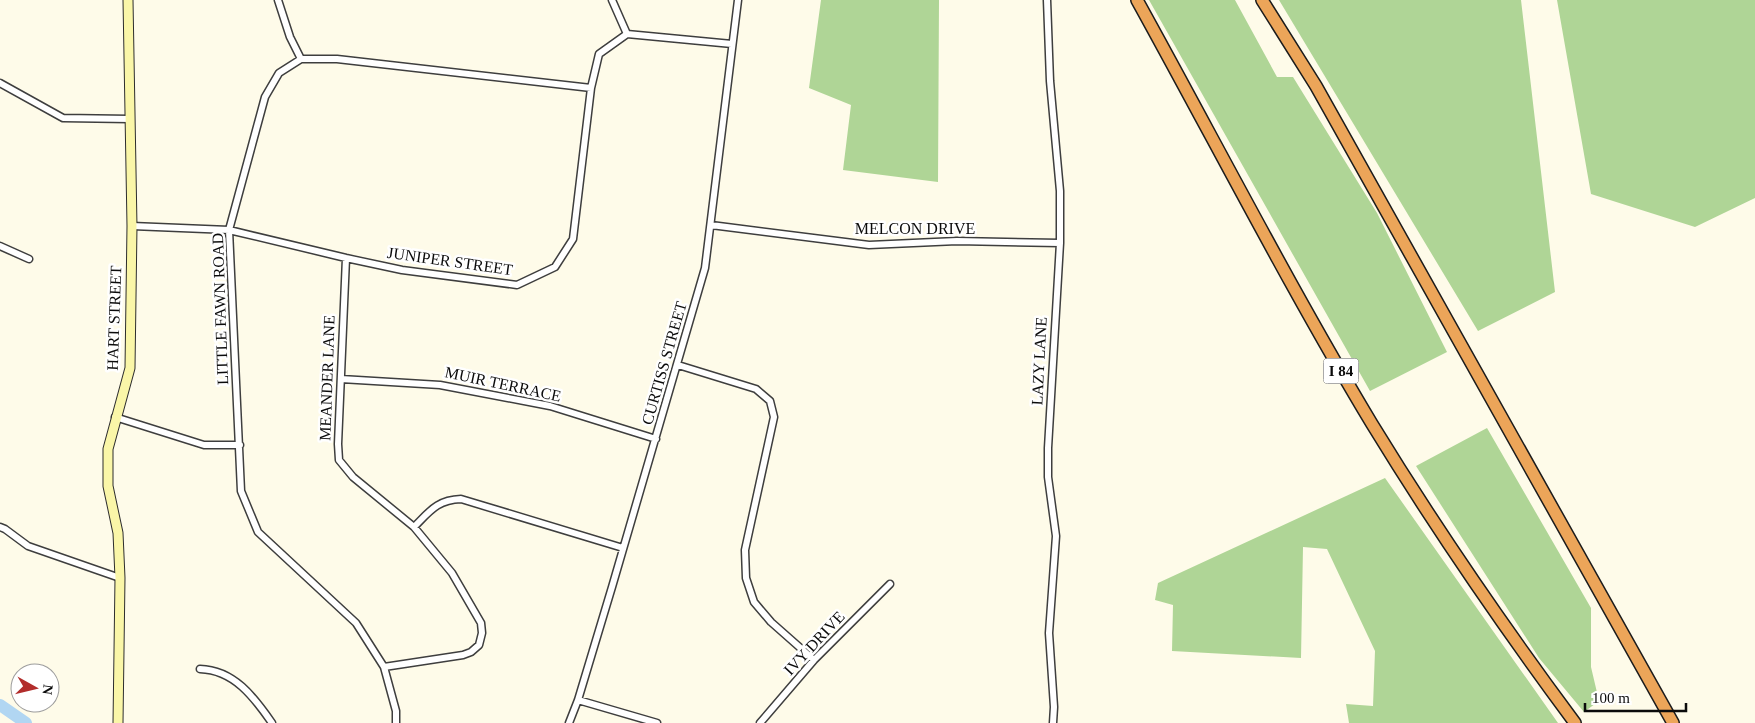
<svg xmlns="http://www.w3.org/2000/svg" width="1755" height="723" font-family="Georgia,serif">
  <rect width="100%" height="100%" fill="#fefbe9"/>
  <path fill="#afd596" d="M821,0H939L938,182L843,170L851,105L809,88Z
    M1149,0H1235L1277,77H1293L1377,213L1447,352L1370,391Z
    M1279,0H1521L1555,292L1478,331Z
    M1557,0H1755V198L1695,227L1591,194Z
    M1487,428L1591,608V667L1599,701L1584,712L1539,658L1416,466Z
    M1385,478L1558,723H1349L1346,704L1373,706L1375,651L1327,549L1303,547L1301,658L1172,651L1173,605L1155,600L1158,583Z"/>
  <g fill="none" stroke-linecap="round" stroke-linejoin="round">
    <path stroke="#b1d6f2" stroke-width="12" d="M0,705L26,723"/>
    <defs>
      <path id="street" d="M278,0L290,37L301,59
        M612,0L627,34
        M1047,0L1050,81L1060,191V243L1048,448V477L1056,536L1049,633L1054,707L1053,723
        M0,83L63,118L130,119
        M711,225L869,245L957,241L1060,243
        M132,226L229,230L346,258L402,270L517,285L555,267L573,239L591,88L599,54L627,34L732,44
        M0,246L29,259
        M346,258L338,444L339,460L353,477L414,527L452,573L481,623L482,633L479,645L471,652L463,655L384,667
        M678,365L756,389L770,401L774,417L745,550L746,578L754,602L771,622L814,660
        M341,379L440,385L550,406L656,439
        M115,417L204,445H240
        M0,527L5,529L28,546L120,578
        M414,527C430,511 437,500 461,499L623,548
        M200,669C234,670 254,697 272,723
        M578,700L657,723
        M396,723V711L384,667L356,623L258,532L241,491L229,230L265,97L279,73L301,59H337L591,88
        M569,723L578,700L612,587L705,268L738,0
        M760,723L814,660L890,584"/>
      <path id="secondary" d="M118,723L120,578L118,533L108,486V449L130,368L132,226L128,0"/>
      <path id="highway" d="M1137,0C1215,141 1289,286 1372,424C1435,527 1503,626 1575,723
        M1262,0L1316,86L1673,723"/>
    </defs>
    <use href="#street" stroke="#3e3e3e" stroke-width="9"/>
    <use href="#secondary" stroke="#2d2d2d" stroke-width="11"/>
    <use href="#highway" stroke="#1c1c1c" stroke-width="14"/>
    <use href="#street" stroke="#fff" stroke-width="6"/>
    <use href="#secondary" stroke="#faf6a8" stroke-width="9"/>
    <use href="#highway" stroke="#eca559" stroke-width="11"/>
  </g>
  <g text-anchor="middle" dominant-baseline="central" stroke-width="5" stroke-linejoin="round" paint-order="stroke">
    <rect fill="#fff" stroke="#545454" stroke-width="1" x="1323.5" y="358.5" width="35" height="25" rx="4"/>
    <g font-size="15" font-weight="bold" fill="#0b0b0b">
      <text x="1341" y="371">I 84</text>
    </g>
    <g font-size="16" fill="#0b0b0b" stroke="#fff">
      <text x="915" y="228">MELCON DRIVE</text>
      <text transform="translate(450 261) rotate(8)">JUNIPER STREET</text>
      <text transform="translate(220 309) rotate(-92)">LITTLE FAWN ROAD</text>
      <text transform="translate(114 318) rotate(-88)">HART STREET</text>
      <text transform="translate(1039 361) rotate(-87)">LAZY LANE</text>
      <text transform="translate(664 363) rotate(-74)">CURTISS STREET</text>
      <text transform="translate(327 378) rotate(-88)">MEANDER LANE</text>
      <text transform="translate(503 384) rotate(12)">MUIR TERRACE</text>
      <text transform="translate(814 643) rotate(-47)">IVY DRIVE</text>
    </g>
  </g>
  <g transform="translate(35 688) rotate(98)"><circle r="24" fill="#ffffff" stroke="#9d9d9d"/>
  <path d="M0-4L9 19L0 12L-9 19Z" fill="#b22d2b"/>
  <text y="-8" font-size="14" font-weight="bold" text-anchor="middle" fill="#0b0b0b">N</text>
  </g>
  <path d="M1585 703v8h101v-8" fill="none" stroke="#0b0b0b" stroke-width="2.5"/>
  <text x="1592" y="703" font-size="15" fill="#0b0b0b" stroke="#ffffff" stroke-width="4" paint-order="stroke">100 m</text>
</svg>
